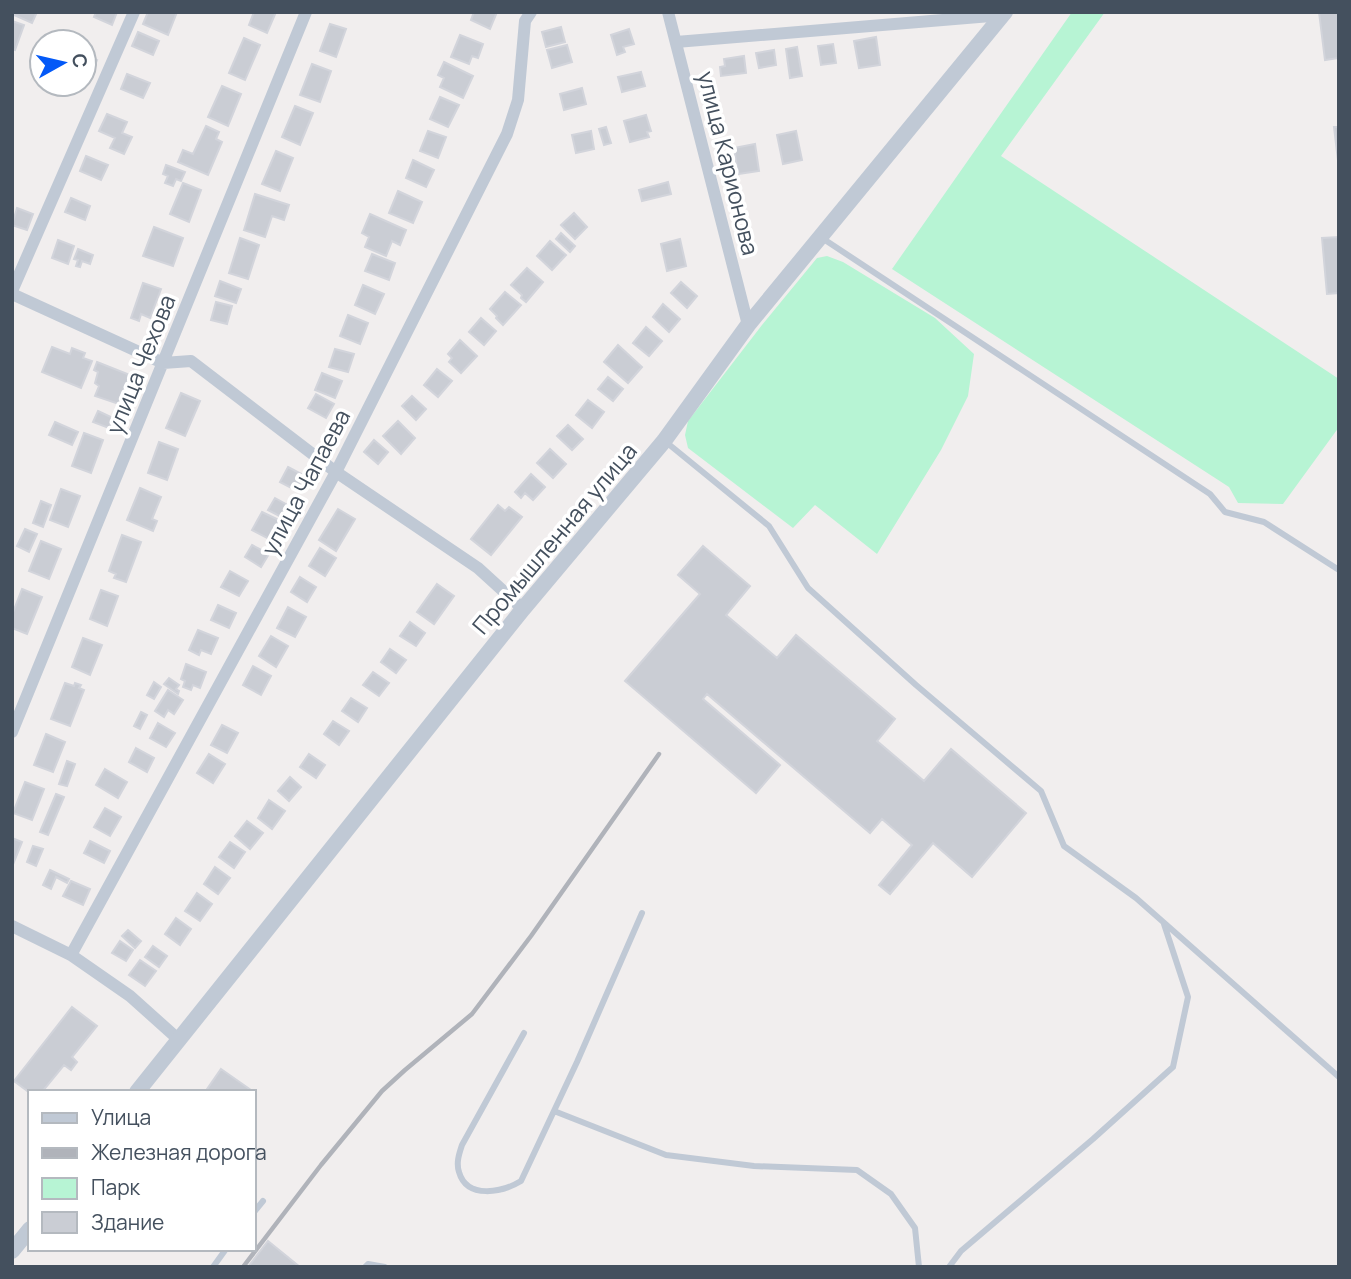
<svg xmlns="http://www.w3.org/2000/svg" width="1351" height="1279" font-family="Manrope,sans-serif">
  <rect width="100%" height="100%" fill="#f1eeee"/>
  <path fill="#b7f4d4" d="M1072,12H1105L1001,156L1339,379V427L1283,504L1238,503L1229,487L892,269Z
    M827,256L843,262L935,318L974,354L968,396L941,450L877,554L815,505L793,528L688,448L685,435L688,421L762,325L817,258Z"/>
  <path fill="#cacdd4" stroke="#d2d4db" stroke-width="2" d="M12,12H37L32,23L12,14Z
    M96,12H117L112,25L94,17Z
    M148,12H177L168,35L143,24Z
    M254,12H276L267,33L249,25Z
    M474,12H497L490,29L471,20Z
    M1319,12H1339V58L1325,60Z
    M12,21L24,25L15,50L12,49Z
    M330,24L346,29L336,57L320,51Z
    M561,27L565,42L546,47L542,32Z
    M629,29L634,44L623,47L625,52L617,55L611,35Z
    M138,32L159,41L153,55L132,46Z
    M460,35L483,44L478,58L472,56L469,64L451,57Z
    M876,37L880,65L859,68L854,41Z
    M244,38L260,45L245,80L229,73Z
    M833,44L836,63L821,65L818,46Z
    M567,45L572,62L552,68L547,50Z
    M797,47L802,76L790,78L786,49Z
    M774,50L776,65L759,68L756,53Z
    M84,55L97,60L92,73L84,71Z
    M744,56L746,73L721,76L720,67L725,66L724,59Z
    M444,62L473,76L463,98L440,87L444,78L438,75Z
    M312,64L331,71L320,102L300,95Z
    M641,72L645,86L622,92L618,77Z
    M127,74L150,83L143,98L121,89Z
    M222,86L241,94L228,126L208,117Z
    M582,88L586,104L564,110L560,94Z
    M440,97L459,105L448,127L430,119Z
    M295,106L313,113L300,145L282,137Z
    M107,114L127,122L122,133L132,137L124,154L110,148L115,138L99,131Z
    M646,115L651,131L647,132L649,137L630,142L624,121Z
    M206,126L219,132L216,139L222,142L208,175L178,162L183,150L193,154Z
    M606,127L611,143L604,145L599,129Z
    M1334,127H1339V169Z
    M428,131L446,137L438,158L420,151Z
    M591,131L594,149L576,153L572,135Z
    M796,131L802,160L783,164L777,135Z
    M755,144L759,171L738,174L734,148Z
    M276,151L293,158L280,191L262,184Z
    M86,156L108,165L101,180L80,171Z
    M413,160L434,170L426,187L406,178Z
    M166,165L185,172L181,181L176,179L173,186L165,183L168,176L163,174Z
    M668,182L671,194L642,201L639,190Z
    M183,183L201,190L189,222L170,214Z
    M398,191L422,202L413,223L389,213Z
    M255,194L289,205L284,220L272,216L265,237L244,230Z
    M71,198L90,206L85,220L65,212Z
    M17,208L33,214L27,230L12,225Z
    M574,213L587,227L575,239L561,225Z
    M370,214L406,230L400,245L392,241L386,256L365,247L369,237L362,233Z
    M154,227L183,238L173,266L143,256Z
    M561,233L575,246L570,252L556,239Z
    M1339,237V293L1327,294L1322,238Z
    M240,238L259,245L248,279L229,273Z
    M680,239L686,266L667,271L661,244Z
    M58,240L74,246L68,264L52,258Z
    M550,241L566,255L552,270L537,256Z
    M78,249L93,255L90,264L82,261L80,267L76,266L78,260L74,259Z
    M372,254L395,263L389,280L365,271Z
    M527,268L543,282L526,302L521,298L522,295L511,285Z
    M220,281L241,289L236,303L215,296Z
    M681,282L697,296L687,308L671,293Z
    M143,283L161,289L150,318L141,314L139,321L131,318Z
    M363,285L384,294L375,314L355,305Z
    M505,292L521,305L503,325L496,318L497,316L490,309Z
    M216,302L232,306L227,324L211,320Z
    M663,304L680,319L669,332L653,317Z
    M348,315L368,323L360,344L340,336Z
    M481,318L496,331L484,345L469,332Z
    M646,327L662,341L649,356L633,343Z
    M460,340L477,356L461,373L449,362L452,358L448,354Z
    M618,345L642,367L628,383L604,362Z
    M52,347L70,354L72,348L85,353L83,358L92,361L81,388L42,372Z
    M335,349L354,354L348,372L329,367Z
    M97,362L130,375L119,404L95,396L99,386L95,383L98,372L94,370Z
    M437,369L452,381L438,397L424,385Z
    M322,373L342,381L335,398L315,390Z
    M608,377L623,389L613,401L598,389Z
    M181,393L200,401L185,436L166,428Z
    M316,394L334,404L326,418L308,408Z
    M412,396L426,409L416,420L402,406Z
    M588,400L604,412L592,428L576,415Z
    M98,411L113,418L109,428L93,422Z
    M398,421L415,438L401,454L383,436Z
    M55,422L78,432L72,445L49,435Z
    M568,425L583,439L572,450L557,436Z
    M84,433L103,440L91,473L72,466Z
    M374,440L388,452L378,464L364,452Z
    M159,442L178,449L167,480L148,473Z
    M550,449L566,464L553,478L537,463Z
    M288,467L305,476L297,491L280,482Z
    M531,474L545,487L533,500L525,493L521,498L515,492Z
    M140,488L161,497L152,519L157,521L153,531L127,520Z
    M61,489L80,496L68,527L50,520Z
    M275,498L291,507L285,519L268,510Z
    M41,501L51,505L43,527L33,523Z
    M498,505L505,511L509,507L522,517L491,555L471,539Z
    M338,509L355,519L336,551L319,540Z
    M262,512L281,521L271,540L252,530Z
    M25,529L37,534L29,552L17,546Z
    M122,535L141,542L126,582L114,578L116,574L109,571Z
    M41,541L61,549L49,579L29,571Z
    M252,545L269,554L261,567L245,557Z
    M703,546L750,586L726,615L777,658L796,635L895,719L877,741L924,781L951,749L1026,813L972,877L933,843L890,894L879,885L912,845L882,819L870,833L707,694L703,699L780,765L756,793L625,681L700,594L678,575Z
    M320,548L336,558L325,576L309,566Z
    M230,571L248,581L239,596L221,587Z
    M300,577L316,587L307,602L291,592Z
    M437,584L454,596L434,624L417,612Z
    M22,589L42,597L27,634L12,628V615Z
    M101,590L118,596L107,626L90,619Z
    M218,605L236,613L229,628L211,620Z
    M288,607L306,617L295,637L277,628Z
    M410,622L425,633L416,646L400,636Z
    M198,630L218,638L211,654L201,650L199,655L189,650Z
    M271,636L288,646L276,667L259,656Z
    M83,638L102,645L90,675L72,667Z
    M390,649L406,660L396,673L381,662Z
    M186,664L206,672L200,688L193,685L191,690L183,687L185,681L181,679Z
    M253,666L271,676L261,695L243,685Z
    M373,672L389,683L379,696L363,685Z
    M169,678L179,685L176,689L179,691L178,694L164,684Z
    M154,682L161,687L154,699L147,695Z
    M65,683L74,686L75,683L81,685L79,688L84,690L70,726L51,719Z
    M168,690L183,700L174,714L168,710L164,717L155,711Z
    M351,698L367,708L358,722L342,711Z
    M141,712L147,715L140,729L134,726Z
    M333,721L349,731L339,745L324,734Z
    M158,723L175,733L166,747L150,738Z
    M222,725L238,733L227,753L211,745Z
    M46,734L65,742L53,772L34,765Z
    M136,748L154,758L147,772L129,762Z
    M209,754L225,764L213,783L197,773Z
    M309,754L325,765L316,778L300,767Z
    M67,761L75,764L67,786L59,784Z
    M105,769L127,782L118,798L96,785Z
    M290,777L301,787L289,801L278,791Z
    M25,782L44,789L32,820L13,813Z
    M56,794L64,797L48,835L40,832Z
    M269,800L285,811L272,829L258,818Z
    M105,808L121,817L110,836L94,827Z
    M247,821L263,833L250,849L235,836Z
    M12,838L22,842L12,867Z
    M90,841L110,851L104,863L84,853Z
    M230,842L245,852L234,868L219,857Z
    M33,846L43,849L36,866L27,862Z
    M215,867L230,878L218,894L204,884Z
    M50,870L69,879L67,883L56,877L51,889L43,885Z
    M71,881L90,889L83,905L63,896Z
    M197,893L212,904L200,921L185,911Z
    M176,918L191,929L180,945L165,934Z
    M128,930L141,941L135,948L122,936Z
    M120,941L133,950L126,961L112,953Z
    M153,946L167,956L159,967L145,957Z
    M140,960L156,971L145,986L129,975Z
    M72,1007L97,1026L72,1057L77,1062L71,1070L64,1065L42,1092H30V1093L14,1081Z
    M221,1069L251,1090L250,1092H205Z
    M268,1241L300,1267H248Z"/>
  <g fill="none" stroke-linecap="round" stroke-linejoin="round">
    <path stroke="#c0c9d5" stroke-width="6" d="M822,238L1210,494L1225,512L1264,522L1339,570
      M666,442L769,526L808,588L916,685L1041,791L1064,846L1136,898L1339,1077
      M524,1033L462,1145C459,1154 456,1163 459,1172C467,1200 503,1192 521,1181L577,1062L642,913
      M554,1111L666,1155L754,1166L857,1170L891,1194L915,1228L919,1267
      M254,1212L263,1201
      M213,1267L226,1249
      M365,1267L368,1264L385,1267
      M949,1267L961,1251L1093,1139L1173,1067L1188,997L1164,924"/>
    <path stroke="#c0c9d5" stroke-width="12" d="M668,12L748,325
      M676,42L1003,15
      M12,291L134,12
      M12,294L163,363L191,361L336,472L478,568L523,609
      M12,732L306,12
      M12,926L71,955L130,996L178,1039
      M71,955L336,472L507,134L518,100L525,21L531,12"/>
    <path stroke="#c0c9d5" stroke-width="16" d="M137,1092L523,609L664,441L748,325L1005,12
      M12,1251L30,1229"/>
    <path stroke="#b0b3ba" stroke-width="4.5" d="M243,1267L321,1165L382,1091L405,1070L472,1014L531,936L659,754"/>
  </g>
  <g text-anchor="middle" dominant-baseline="central" stroke-width="7" stroke-linejoin="round" paint-order="stroke">
    <g font-size="23" fill="#44505e" stroke="#fff">
      <text transform="translate(729 163) rotate(76)">улица Карионова</text>
      <text transform="translate(140 364) rotate(-68)">улица Чехова</text>
      <text transform="translate(305 482) rotate(-62)">улица Чапаева</text>
      <text transform="translate(554 538) rotate(-50)">Промышленная улица</text>
    </g>
  </g>
  <rect width="1351" height="1279" fill="none" stroke="#44505e" stroke-width="28"/>
  <rect x="28" y="1090" width="228" height="161" fill="#ffffff" stroke="#b4b9bf" stroke-width="2"/>
  <rect x="42" y="1113" width="35" height="10" fill="#c0c9d5" stroke="#b4b9bf" stroke-width="2"/>
  <text x="91" y="1125" font-size="21" fill="#44505e">Улица</text>
  <rect x="42" y="1148" width="35" height="10" fill="#b0b3ba" stroke="#b4b9bf" stroke-width="2"/>
  <text x="91" y="1160" font-size="21" fill="#44505e">Железная дорога</text>
  <rect x="42" y="1178" width="35" height="21" fill="#b7f4d4" stroke="#b4b9bf" stroke-width="2"/>
  <text x="91" y="1195" font-size="21" fill="#44505e">Парк</text>
  <rect x="42" y="1212" width="35" height="21" fill="#cacdd4" stroke="#b4b9bf" stroke-width="2"/>
  <text x="91" y="1230" font-size="21" fill="#44505e">Здание</text>
  <g transform="translate(63 63) rotate(82)"><circle r="33" fill="#ffffff" stroke="#b4b9bf" stroke-width="2"/>
  <path d="M0-5L12 26L0 18L-12 26Z" fill="#0359f7"/>
  <text y="-10" font-size="19" font-weight="bold" text-anchor="middle" fill="#44505e">С</text>
  </g>
</svg>
